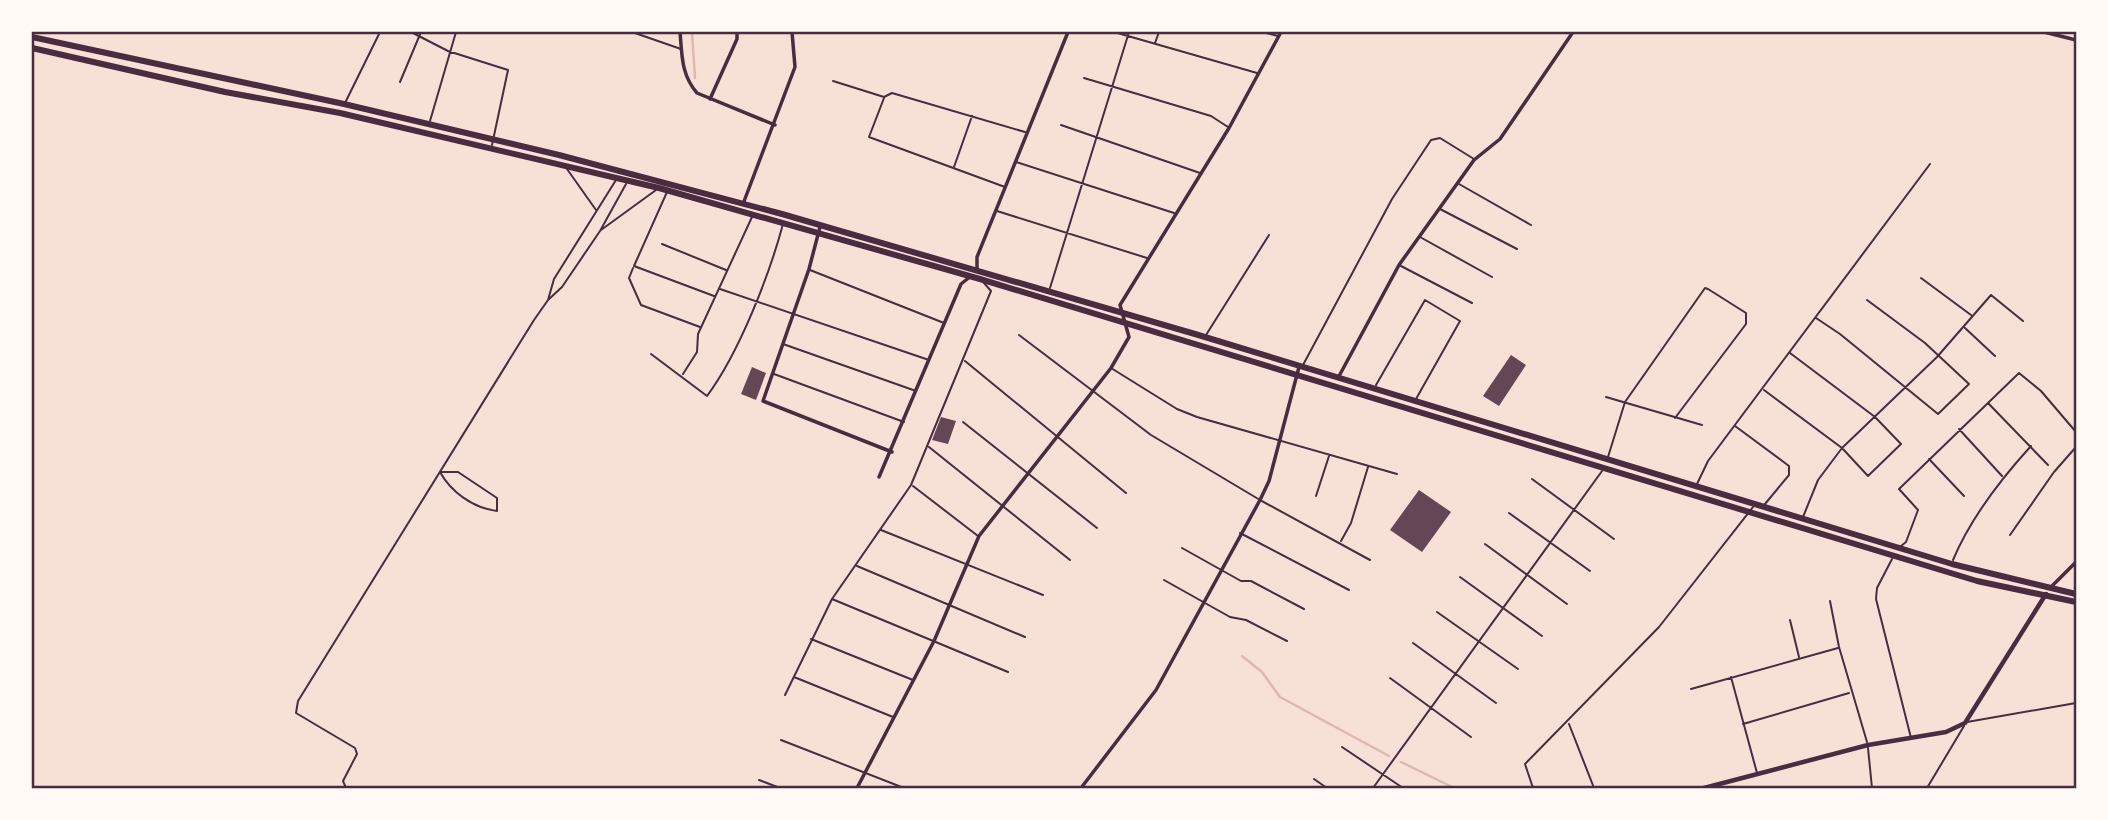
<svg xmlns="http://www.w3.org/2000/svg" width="2108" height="820" font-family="Inter,sans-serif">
  <rect width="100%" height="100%" fill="#f7e1d7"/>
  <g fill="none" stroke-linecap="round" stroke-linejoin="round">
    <path stroke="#dcb8b0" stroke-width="2.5" d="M692,32L695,78
      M1242,656L1262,672L1280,697L1389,756
      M1401,762L1454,788"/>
  </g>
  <path fill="#644757" d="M1511,355L1526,365L1499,406L1483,396Z
    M752,367L766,373L756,400L741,394Z
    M941,417L956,421L948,444L932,440Z
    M1419,490L1451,512L1422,552L1390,530Z"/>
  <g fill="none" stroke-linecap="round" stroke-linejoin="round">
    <path stroke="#4a2c40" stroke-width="2" d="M411,32L448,51L508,70L492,145
      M632,32L681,49
      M1114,32L1257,73
      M1262,32L1278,36
      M1155,43L1159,32
      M1084,78L1211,116L1228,127
      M833,81L884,97L892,93L1025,132
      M400,82L421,32
      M884,98L869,137L1005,187
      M345,103L380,32
      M430,121L456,32
      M1061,125L1200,173
      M1016,162L1174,213
      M954,167L972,116
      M567,169L596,210
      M1459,184L1531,225
      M667,192L634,266L714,296
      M1440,209L1517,249
      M997,211L1147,258
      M601,230L656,190
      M1420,237L1492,277
      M662,244L726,270
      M1401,266L1472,303
      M633,268L629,278L641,305L700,327
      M810,270L944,323
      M1921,278L1971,315
      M1050,288L1129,32
      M720,289L929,360
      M548,300L554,279L616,180
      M1816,318L1840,334L1938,414L1969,384L1925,343L1867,300
      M1965,328L1995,356
      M1019,335L1151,435L1260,500L1370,560
      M1206,335L1269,235
      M783,344L916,391
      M651,354L707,396C739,353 769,276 783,224
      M965,361L1126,493
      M1303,365L1392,199L1431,140L1440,138L1474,159
      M1111,368L1177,409L1197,417L1397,474
      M683,374L697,352L698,334L752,217
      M774,374L904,422
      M1376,385L1425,300L1460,321L1416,399
      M1764,390L1842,448L1868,476L1901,444L1875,417L1790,353
      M1606,397L1702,425
      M1988,403L2048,465
      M963,422L1097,528
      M1735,426L1789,466V475L1765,504
      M1959,429L2002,476
      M929,447L1070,560
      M1608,457L1625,402L1705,288L1708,289L1746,313V324L1675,418
      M1929,459L1964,496
      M440,472H458L497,498V511C473,508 451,492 440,472Z
      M1532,479L1614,539
      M1697,484L1708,461L1930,164
      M913,486L978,536
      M1316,496L1329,456
      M1509,513L1590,571
      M1803,517L1818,480L1842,448L1937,357L1991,295L2023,321
      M881,530L1043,595
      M1240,533L1349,590
      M2010,535L2054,472L2076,447
      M1341,541L1351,523L1368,467
      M1485,544L1567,604
      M1901,546L1906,542L1918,510L1899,489L2019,373L2041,391L2076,432
      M1182,548L1241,581H1251L1304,609
      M1892,559L1877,588L1876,599L1911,738
      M1953,560C1971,517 2000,480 2031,446
      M857,566L1025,637
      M1460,577L1542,636
      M1164,580L1230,617L1246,620L1287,641
      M832,599L1008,672
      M1830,601L1839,647L1867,742
      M1437,612L1518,669
      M1790,620L1799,657
      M811,639L913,680
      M1413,643L1496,703
      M794,677L893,717
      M1731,677L1757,773
      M1390,678L1471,737
      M1691,689L1838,648
      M785,695L832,599L911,485L991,291L984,283
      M1967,722L2076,703
      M1569,724L1594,788
      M1743,724L1849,693
      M781,740L904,788
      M1342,747L1403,788
      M1868,748L1872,788
      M1314,779L1327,788
      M759,780L780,788
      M279,788L280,787
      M346,788L343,781L357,754L355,748L296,713L298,701L534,320L548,300L562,287L600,231L626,184
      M1373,788L1602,471
      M1533,788L1525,764L1659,627L1753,507
      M1927,788L1964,726"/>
    <path stroke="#4a2c40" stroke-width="3.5" d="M680,32C682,54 681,75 697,93L775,125
      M2044,32L2076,40
      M710,99L737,39V32
      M743,204L795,67L792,32
      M820,227L809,269L763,401L892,452
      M977,271V257L1068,32
      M1338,378L1399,265L1474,160L1500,139L1573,32
      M879,477L961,284L971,276
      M2050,588L2076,562
      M857,788L934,641L979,536L1111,368L1129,337L1120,305L1229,128L1281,32
      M1081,788L1156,690L1260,500L1269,481L1299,367"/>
    <path stroke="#4a2c40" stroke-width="4.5" d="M1704,788L1868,745L1946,732L1965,723L2046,594"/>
    <path stroke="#4a2c40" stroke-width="6" d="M32,37L344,104L559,155L782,214L1195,334L1952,564L2076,594
      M32,48L225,92L340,113L659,188L980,279L1977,581L2076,602"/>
  </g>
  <rect width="2108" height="820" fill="none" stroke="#fffaf5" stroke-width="66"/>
  <rect x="33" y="33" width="2042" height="754" fill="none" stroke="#4a2c40" stroke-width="2.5"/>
</svg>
